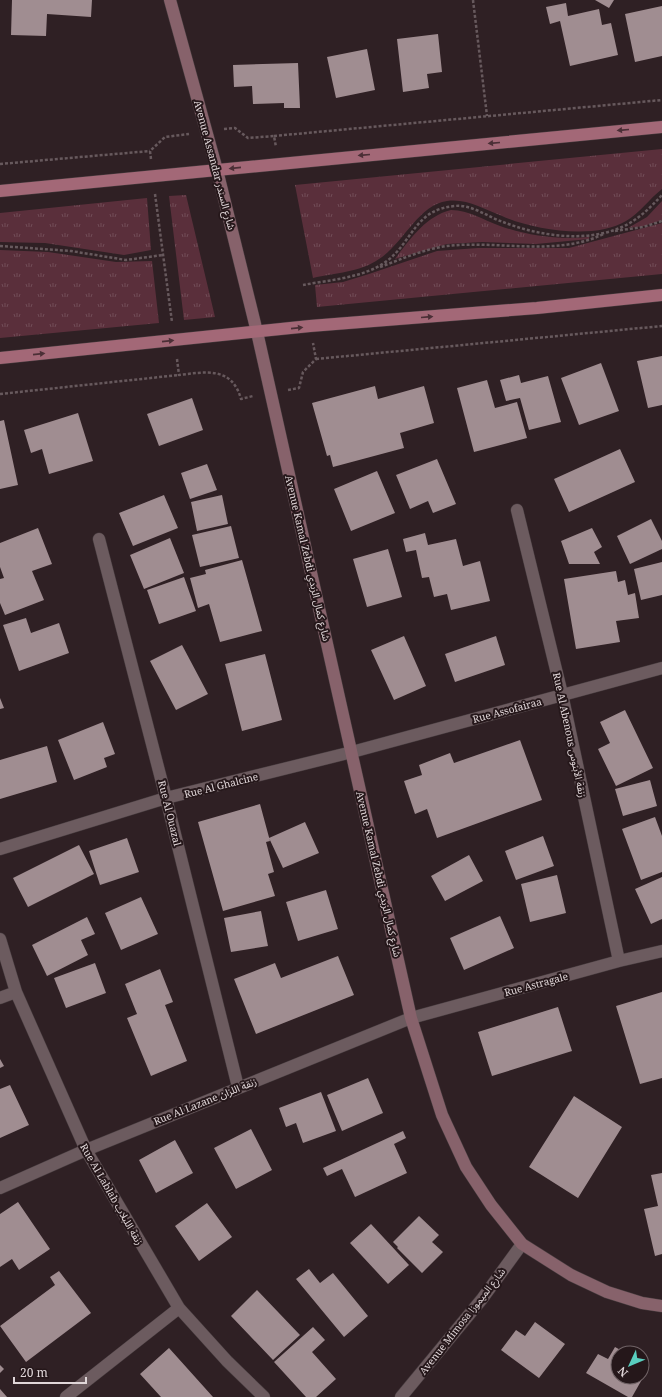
<svg xmlns="http://www.w3.org/2000/svg" width="662" height="1397" font-family="'Noto Serif','Noto Sans Arabic',serif">
  <defs>
    <pattern id="park-tufts" width="24" height="20" patternUnits="userSpaceOnUse"><rect width="24" height="20" fill="#5a2f3b"/><path d="M3 7l-1-3M5 7V3M7 7l1-3M15 17l-1-3M17 17v-4M19 17l1-3" fill="none" stroke="#714c57"/></pattern>
  </defs>
  <rect width="100%" height="100%" fill="#2f2024"/>
  <path fill="url(#park-tufts)" d="M662,149V189C649,199 640,213 626,221C595,240 533,230 502,216C484,209 466,198 447,201C418,205 403,244 379,259C361,272 334,273 313,278L295,185Z
    M186,195L215,317L184,320L169,196Z
    M147,198L151,250L124,255L45,243L0,242V213Z
    M662,201V220L644,226L628,228L647,217Z
    M451,210C469,210 483,220 500,226C529,236 558,240 589,237V239L536,244L482,242L447,244L395,259C410,239 426,216 451,210Z
    M662,223V274L317,307L315,285L343,282L369,274L437,251L478,248H569Z
    M0,250L48,252L116,262L152,261L159,323L0,338Z"/>
  <path fill="#a08d91" d="M12,0H92L91,17L47,14L46,36L11,35Z
    M595,0H614L609,8Z
    M566,3L568,16L599,9L602,25L611,23L618,55L570,66L560,21L550,24L546,7Z
    M662,6V56L635,62L625,14Z
    M438,34L442,72L427,74L429,88L403,92L397,39Z
    M367,49L375,90L336,98L327,57Z
    M298,63L300,108H284V103L253,104L252,86L234,87L233,65Z
    M662,356V405L648,408L637,361Z
    M601,363L619,411L579,425L561,378Z
    M519,375L521,383L548,376L561,422L529,430L520,398L506,401L500,380Z
    M487,380L495,408L517,402L527,438L474,452L457,388Z
    M375,386L378,399L424,386L434,423L400,433L404,448L333,467L330,455L327,456L312,403Z
    M192,398L203,430L159,446L147,414Z
    M78,413L93,461L49,474L42,449L31,453L24,430Z
    M4,420L18,485L0,489V421Z
    M620,449L635,482L569,512L554,479Z
    M437,459L456,504L433,513L428,501L410,509L396,475Z
    M207,464L217,490L190,499L181,473Z
    M377,471L395,513L351,531L334,489Z
    M164,495L178,528L133,546L119,513Z
    M222,495L228,524L197,531L191,502Z
    M651,519L662,541V549L630,564L617,536Z
    M231,526L239,558L200,567L192,535Z
    M38,528L52,564L32,571L44,600L5,615L0,603V579L4,578L0,567V543Z
    M592,528L602,547L594,552L600,564H569L561,541Z
    M425,533L428,545L456,539L463,566L480,561L490,601L451,610L447,594L434,597L429,577L422,578L416,550L406,552L403,539Z
    M170,538L184,573L144,589L130,555Z
    M388,549L402,597L367,607L353,559Z
    M242,560L262,631L220,642L209,604L198,608L190,578L206,574L205,570Z
    M662,562V595L641,600L634,569Z
    M616,571L618,582L625,580L628,595L635,593L639,618L616,621L620,642L576,649L564,579Z
    M184,577L196,611L159,624L147,590Z
    M26,618L31,633L59,623L69,653L19,671L3,625Z
    M404,636L426,686L394,700L371,650Z
    M496,636L505,665L455,682L445,654Z
    M182,645L208,694L176,710L150,661Z
    M265,654L282,720L242,731L225,664Z
    M0,698L4,708L0,709Z
    M625,710L653,768L616,786L598,749L610,743L600,722Z
    M103,722L115,754L104,758L107,767L74,780L58,740Z
    M520,740L542,800L437,838L427,809L415,814L404,781L422,775L419,765L450,753L454,763Z
    M47,746L57,782L0,799V760Z
    M650,780L657,806L623,816L615,789Z
    M260,804L270,841L266,842L274,872L268,874L275,896L223,911L198,822Z
    M655,817L662,836V872L641,880L622,829Z
    M305,822L319,853L283,868L269,838Z
    M543,836L554,866L516,880L505,851Z
    M127,838L139,872L100,885L89,851Z
    M79,845L94,874L28,907L13,878Z
    M469,855L483,881L445,901L431,876Z
    M557,875L566,913L530,922L521,884Z
    M662,877V919L651,924L635,889Z
    M326,890L338,929L298,941L286,902Z
    M141,897L158,934L121,950L105,913Z
    M261,911L268,946L231,952L224,918Z
    M500,916L514,948L464,970L450,938Z
    M87,917L95,934L81,940L88,955L47,976L32,945Z
    M338,956L354,995L256,1034L234,979L275,963L281,978Z
    M95,963L106,993L66,1008L54,978Z
    M160,969L173,1002L165,1005L187,1061L151,1076L127,1018L137,1014L125,984Z
    M662,992V1078L640,1084L616,1006Z
    M558,1007L572,1051L492,1076L478,1032Z
    M0,1059L4,1066L0,1068Z
    M368,1078L383,1113L342,1131L327,1095Z
    M10,1085L29,1125L0,1138V1089Z
    M321,1092L336,1131L303,1143L296,1123L286,1127L279,1108Z
    M574,1096L622,1127L578,1198L529,1167Z
    M251,1129L272,1170L236,1189L214,1148Z
    M403,1131L406,1138L394,1144L407,1173L355,1197L342,1169L327,1176L323,1168Z
    M175,1140L193,1173L156,1193L139,1160Z
    M662,1173V1254L655,1256L644,1209L658,1206L651,1175Z
    M18,1202L50,1249L19,1270L12,1259L0,1267V1214Z
    M207,1203L232,1237L199,1261L175,1226Z
    M419,1216L439,1235L432,1242L443,1252L422,1273L397,1248L398,1247L393,1242Z
    M371,1224L409,1265L388,1284L350,1243Z
    M309,1269L320,1283L333,1273L368,1316L344,1337L296,1279Z
    M59,1271L91,1313L26,1362L0,1326L55,1285L50,1277Z
    M257,1290L300,1335L273,1360L231,1316Z
    M535,1322L565,1344L539,1378L501,1350L516,1330L525,1336Z
    M313,1327L325,1340L312,1352L336,1379L316,1397H306L274,1362Z
    M615,1347L626,1353H618V1377H642V1363L649,1367L632,1397H628L586,1373L598,1354L608,1359Z
    M169,1348L213,1397H161L140,1374Z
    M0,1365L4,1369L0,1373Z
    M0,1389L7,1397H0Z"/>
  <g fill="none" stroke-linecap="round" stroke-linejoin="round">
    <defs>
      <path id="street" d="M517,510L562,694L619,961
        M99,539L166,798L238,1087
        M0,849L166,798L352,752L662,668
        M0,939L16,992L86,1150L179,1308L227,1361L264,1397
        M0,998L16,992
        M0,1188L86,1150L411,1018L619,961L662,951
        M66,1397L179,1308
        M401,1397L482,1299L522,1244"/>
      <path id="secondary" d="M170,0L217,170L257,332L411,1018L442,1115L466,1167L491,1205L522,1244L571,1275L607,1292L642,1303L662,1306"/>
      <path id="primary" d="M0,191L662,127
        M0,358L310,326L537,308L662,295"/>
    </defs>
    <use href="#street" stroke="#463b3e" stroke-width="13"/>
    <use href="#secondary" stroke="#463b3e" stroke-width="13"/>
    <use href="#primary" stroke="#463b3e" stroke-width="13"/>
    <path stroke="#67595d" stroke-width="2.5" stroke-dasharray="3 2" stroke-linecap="butt" d="M473,0L487,116
      M224,129L235,128L248,138L274,136L276,147
      M274,136L662,100
      M151,159L150,151L165,137L189,134
      M0,164L150,151
      M155,194L172,322
      M615,231L643,227L662,221
      M0,246L71,251L126,260L163,255
      M380,267C402,259 424,249 447,246C499,240 555,257 604,234
      M303,285C329,280 364,278 387,261C413,241 415,209 455,206C471,204 488,217 503,222C539,236 586,243 622,227C638,220 650,208 662,195
      M177,359L179,375C205,372 232,366 241,399L253,396
      M316,359L662,326
      M288,390L299,388L303,372L316,359L313,343
      M0,394L179,375"/>
    <use href="#street" stroke="#6c5b5f" stroke-width="12"/>
    <use href="#secondary" stroke="#87626b" stroke-width="12"/>
    <use href="#primary" stroke="#a36877" stroke-width="12"/>
  </g>
  <defs><path id="oneway-solid" d="M-6-.8H1V-3.2L6.5 0L1 3.2V.8H-6Z"/></defs>
  <g fill="#4b2f36">
    <use href="#oneway-solid" transform="translate(623 130) rotate(175)"/>
    <use href="#oneway-solid" transform="translate(494 143) rotate(175)"/>
    <use href="#oneway-solid" transform="translate(364 155) rotate(175)"/>
    <use href="#oneway-solid" transform="translate(235 168) rotate(174)"/>
    <use href="#oneway-solid" transform="translate(427 317) rotate(-5)"/>
    <use href="#oneway-solid" transform="translate(297 328) rotate(-6)"/>
    <use href="#oneway-solid" transform="translate(168 341) rotate(-6)"/>
    <use href="#oneway-solid" transform="translate(39 354) rotate(-6)"/>
  </g>
  <g text-anchor="middle" dominant-baseline="central" stroke-width="4" stroke-linejoin="round" paint-order="stroke">
    <g font-size="10" fill="#e0d6d8" stroke="#25171a">
      <text transform="translate(215 165) rotate(75)">Avenue Assandar شارع السندر</text>
      <text transform="translate(308 558) rotate(77)">Avenue Kamal Zebdi شارع كمال الزبدي</text>
      <text transform="translate(507 710) rotate(-15)">Rue Assofairaa</text>
      <text transform="translate(570 735) rotate(78)">Rue Al Abenous زنقة الأبنوس</text>
      <text transform="translate(221 785) rotate(-14)">Rue Al Ghalcine</text>
      <text transform="translate(170 813) rotate(76)">Rue Al Ouazal</text>
      <text transform="translate(379 874) rotate(77)">Avenue Kamal Zebdi شارع كمال الزبدي</text>
      <text transform="translate(536 984) rotate(-15)">Rue Astragale</text>
      <text transform="translate(205 1101) rotate(-22)">Rue Al Lazane زنقة اللزان</text>
      <text transform="translate(112 1194) rotate(60)">Rue Al Lablab زنقة اللبلاب</text>
      <text transform="translate(462 1321) rotate(-52)">Avenue Mimosa شارع الميموزا</text>
    </g>
  </g>
  <g transform="translate(630 1365) rotate(226)"><circle r="19" fill="#25171a" stroke="#706366"/>
  <path d="M0-3L7 15L0 10L-7 15Z" fill="#59cebf"/>
  <text y="-6" font-size="11" font-weight="bold" text-anchor="middle" fill="#e0d6d8">N</text>
  </g>
  <path d="M14 1377v6h72v-6" fill="none" stroke="#e0d6d8" stroke-width="2"/>
  <text x="20" y="1377" font-size="12" fill="#e0d6d8" stroke="#25171a" stroke-width="3" paint-order="stroke">20 m</text>
</svg>
